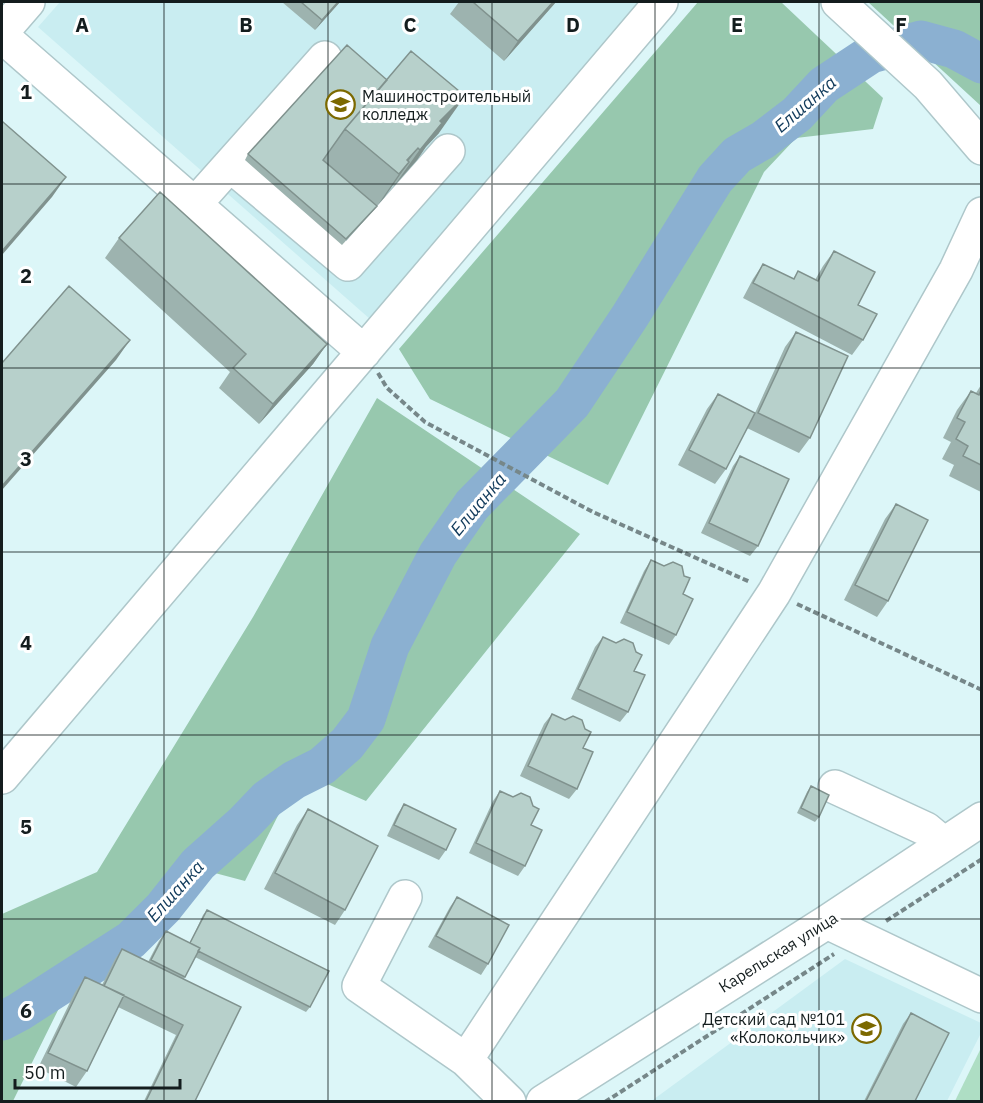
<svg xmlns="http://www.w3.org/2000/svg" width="983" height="1103" font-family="'IBM Plex Sans',sans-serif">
  <rect width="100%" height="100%" fill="#dcf6f8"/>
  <path fill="#c9edf1" d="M60,2H638L492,184L370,319L38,27Z
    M845,959L981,1023V1033L947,1101L650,1102Z"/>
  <path fill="#aedec4" d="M981,1048V1101H955Z"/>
  <path fill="#97c8ae" d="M698,2H781L883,98L873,129L796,138L764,172L608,485L430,399L399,349Z
    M868,2H981V106Z
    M377,398L580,534L366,801L300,772L245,881L181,864L69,988L13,1101H2V914L97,872L253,617Z"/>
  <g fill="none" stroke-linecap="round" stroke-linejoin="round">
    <path stroke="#8bb0d1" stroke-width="39" d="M2,1021L19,1012L131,940L163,908L198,864L244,823L267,799L294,780L322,766L347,744L366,719L390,646L438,554L472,505L572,403L630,316L715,179L737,155L763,140L797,114L824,85L871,54L921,40L954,49L982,64"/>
    <defs>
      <path id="minor" d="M838,2L928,85L982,148
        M2,32L28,2
        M2,36L364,352
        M230,165L348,264L448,151
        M195,204L325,58
        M2,777L661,2
        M835,787L926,829L944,844
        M405,897L359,986L466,1060L509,1102
        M827,922L982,996
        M466,1060L774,593L956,270L982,214
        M543,1102L827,922L982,819"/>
    </defs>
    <use href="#minor" stroke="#aec7ca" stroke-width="36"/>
    <path stroke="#768789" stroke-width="4" stroke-dasharray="6 3" stroke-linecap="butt" d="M378,373L387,388L425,422L593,512L750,582
      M797,604L982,690
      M886,921L982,859
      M605,1102L834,954"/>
    <use href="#minor" stroke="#fff" stroke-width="33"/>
  </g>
  <path fill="#9db3af" d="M282,2H340L315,30Z
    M459,2H556L504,61L450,14Z
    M347,45L439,133L425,147L417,160L394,186L393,185L373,211L342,245L245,160L248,154Z
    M119,238L327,344L313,364L259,424L219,388L230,372L105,258Z
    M834,251L858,305L863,340L852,355L743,298L753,279L763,264L793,279L798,271L815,280L823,266Z
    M796,332L810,438L799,453L747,428L726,469L715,484L678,465L707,409L718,394L755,413L785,347Z
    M981,385V492L949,476L954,465L942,459L951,442L943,438L957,410L971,391L976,393Z
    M740,456L758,546L750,556L701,533L733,466Z
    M896,504L888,601L877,617L844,600L885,519Z
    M651,560L683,594L676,635L669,645L620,623L644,571Z
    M603,637L616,643L634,671L628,712L620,722L571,699L595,647Z
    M552,714L577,789L569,799L520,776L544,724Z
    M811,786L819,817L815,822L797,813L807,792Z
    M500,791L531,825L525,866L518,876L469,853L493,801Z
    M404,804L446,850L439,860L387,836L397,815Z
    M308,809L345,910L335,925L264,889L297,825Z
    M457,897L488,964L481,975L428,947L450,907Z
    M207,910L310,1007L306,1012L195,957L184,979L195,1101H144L176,1035L118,1007L87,1071L76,1087L38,1068L75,992L85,977L102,985L115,959L122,949L148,962L159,941L166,931L190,943L203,915Z
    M911,1013L915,1101H864L903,1024Z"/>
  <path fill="#80928e" d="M338,2H340L315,30L322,20Z
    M553,2H556L504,61L518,41Z
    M465,96L439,133L426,147L417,160L394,186L440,121Z
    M418,148L400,172L409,162L384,198L342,245L377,206L399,174L407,160Z
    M66,177L52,197L2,255V251Z
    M130,340L116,360L2,490V486Z
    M327,344L313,364L259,424L273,404Z"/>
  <path fill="#b7d0cb" stroke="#80928e" stroke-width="1.5" d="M301,2H338L322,20Z
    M473,2H553L518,41Z
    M347,45L387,80L345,129L323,160L377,206L346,239L248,154Z
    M411,51L465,96L440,121L442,123L420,150L418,148L407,160L409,162L399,174L345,129Z
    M3,122L66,177L2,251V123Z
    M160,192L327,344L273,404L233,368L246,354L119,238Z
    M834,251L875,272L858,305L877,314L863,340L753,283L763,264L794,279L798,271L818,281Z
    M69,286L130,340L2,486V363Z
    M796,332L848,356L810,438L758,413Z
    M981,390V465L963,456L968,446L956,439L965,422L957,418L971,391L979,395Z
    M718,394L755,413L726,469L689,450Z
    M740,456L789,479L758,546L709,523Z
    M896,504L928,520L888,601L855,585Z
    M651,560L664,566L673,562L682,566L684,576L690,578L683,594L693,599L676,635L627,612Z
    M603,637L616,643L624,639L633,643L636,652L642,655L634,671L645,675L628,712L578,689Z
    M552,714L565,720L573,716L582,720L585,729L591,732L583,748L593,752L577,789L528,766Z
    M811,786L829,795L819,817L801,808Z
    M500,791L513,797L521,793L530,797L533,806L539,809L531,825L542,830L525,866L476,843Z
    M404,804L456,829L446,850L394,825Z
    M308,809L378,846L345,910L275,873Z
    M457,897L509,925L488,964L436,936Z
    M207,910L329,971L310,1007L198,951L200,948L190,943Z
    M166,931L200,948L185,977L151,960Z
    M122,949L241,1007L195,1101H146L183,1025L104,986Z
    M85,977L124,995L87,1071L48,1053Z
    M911,1013L949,1033L915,1101H866Z"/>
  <path fill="none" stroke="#141d1e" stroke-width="1.5" stroke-opacity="0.55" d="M164,2V1102M328,2V1102M492,2V1102M655,2V1102M819,2V1102M2,184H982M2,368H982M2,552H982M2,735H982M2,919H982"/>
  <defs>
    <symbol id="university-ring" viewBox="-11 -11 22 22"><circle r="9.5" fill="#fff" stroke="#7c6900" stroke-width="1.5"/><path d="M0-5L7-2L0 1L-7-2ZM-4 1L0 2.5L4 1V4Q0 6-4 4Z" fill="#7c6900"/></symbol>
    <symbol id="school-ring" viewBox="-11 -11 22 22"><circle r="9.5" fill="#fff" stroke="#7c6900" stroke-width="1.5"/><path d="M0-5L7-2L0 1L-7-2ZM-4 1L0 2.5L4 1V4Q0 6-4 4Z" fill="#7c6900"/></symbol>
  </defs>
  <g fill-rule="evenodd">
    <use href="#university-ring" x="324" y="88" width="33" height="33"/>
    <use href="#school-ring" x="850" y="1012" width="33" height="33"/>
  </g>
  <g text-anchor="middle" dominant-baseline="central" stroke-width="6" stroke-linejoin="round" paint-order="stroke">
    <g font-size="16" fill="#141d1e" stroke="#fff" text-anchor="start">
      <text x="362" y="96">Машиностроительный<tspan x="362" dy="18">колледж</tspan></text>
      <text x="845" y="1019" text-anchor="end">Детский сад №101<tspan x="845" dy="18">«Колокольчик»</tspan></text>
    </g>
    <g font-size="16" fill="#141d1e" stroke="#fff">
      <text transform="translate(778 952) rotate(-32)">Карельская улица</text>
    </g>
    <g font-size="18" font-style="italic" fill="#0f395a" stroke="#fff">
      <text transform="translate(805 104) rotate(-41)">Елшанка</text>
      <text transform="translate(478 504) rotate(-50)">Елшанка</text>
      <text transform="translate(175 891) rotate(-48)">Елшанка</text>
    </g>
  </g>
  <g font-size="20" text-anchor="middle" font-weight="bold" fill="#141d1e" stroke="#fff" stroke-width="6" stroke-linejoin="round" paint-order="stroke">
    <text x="82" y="32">A</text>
    <text x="246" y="32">B</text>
    <text x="410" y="32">C</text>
    <text x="573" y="32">D</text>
    <text x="737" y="32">E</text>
    <text x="901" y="32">F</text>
    <text x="26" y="99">1</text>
    <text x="26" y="283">2</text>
    <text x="26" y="466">3</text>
    <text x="26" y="650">4</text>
    <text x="26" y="834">5</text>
    <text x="26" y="1018">6</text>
  </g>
  <rect width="983" height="1103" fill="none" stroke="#141d1e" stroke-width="6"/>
  <path d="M15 1079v9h165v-9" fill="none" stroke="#141d1e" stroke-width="3"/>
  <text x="24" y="1079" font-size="18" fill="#141d1e" stroke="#ffffff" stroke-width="4.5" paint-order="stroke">50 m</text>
</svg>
